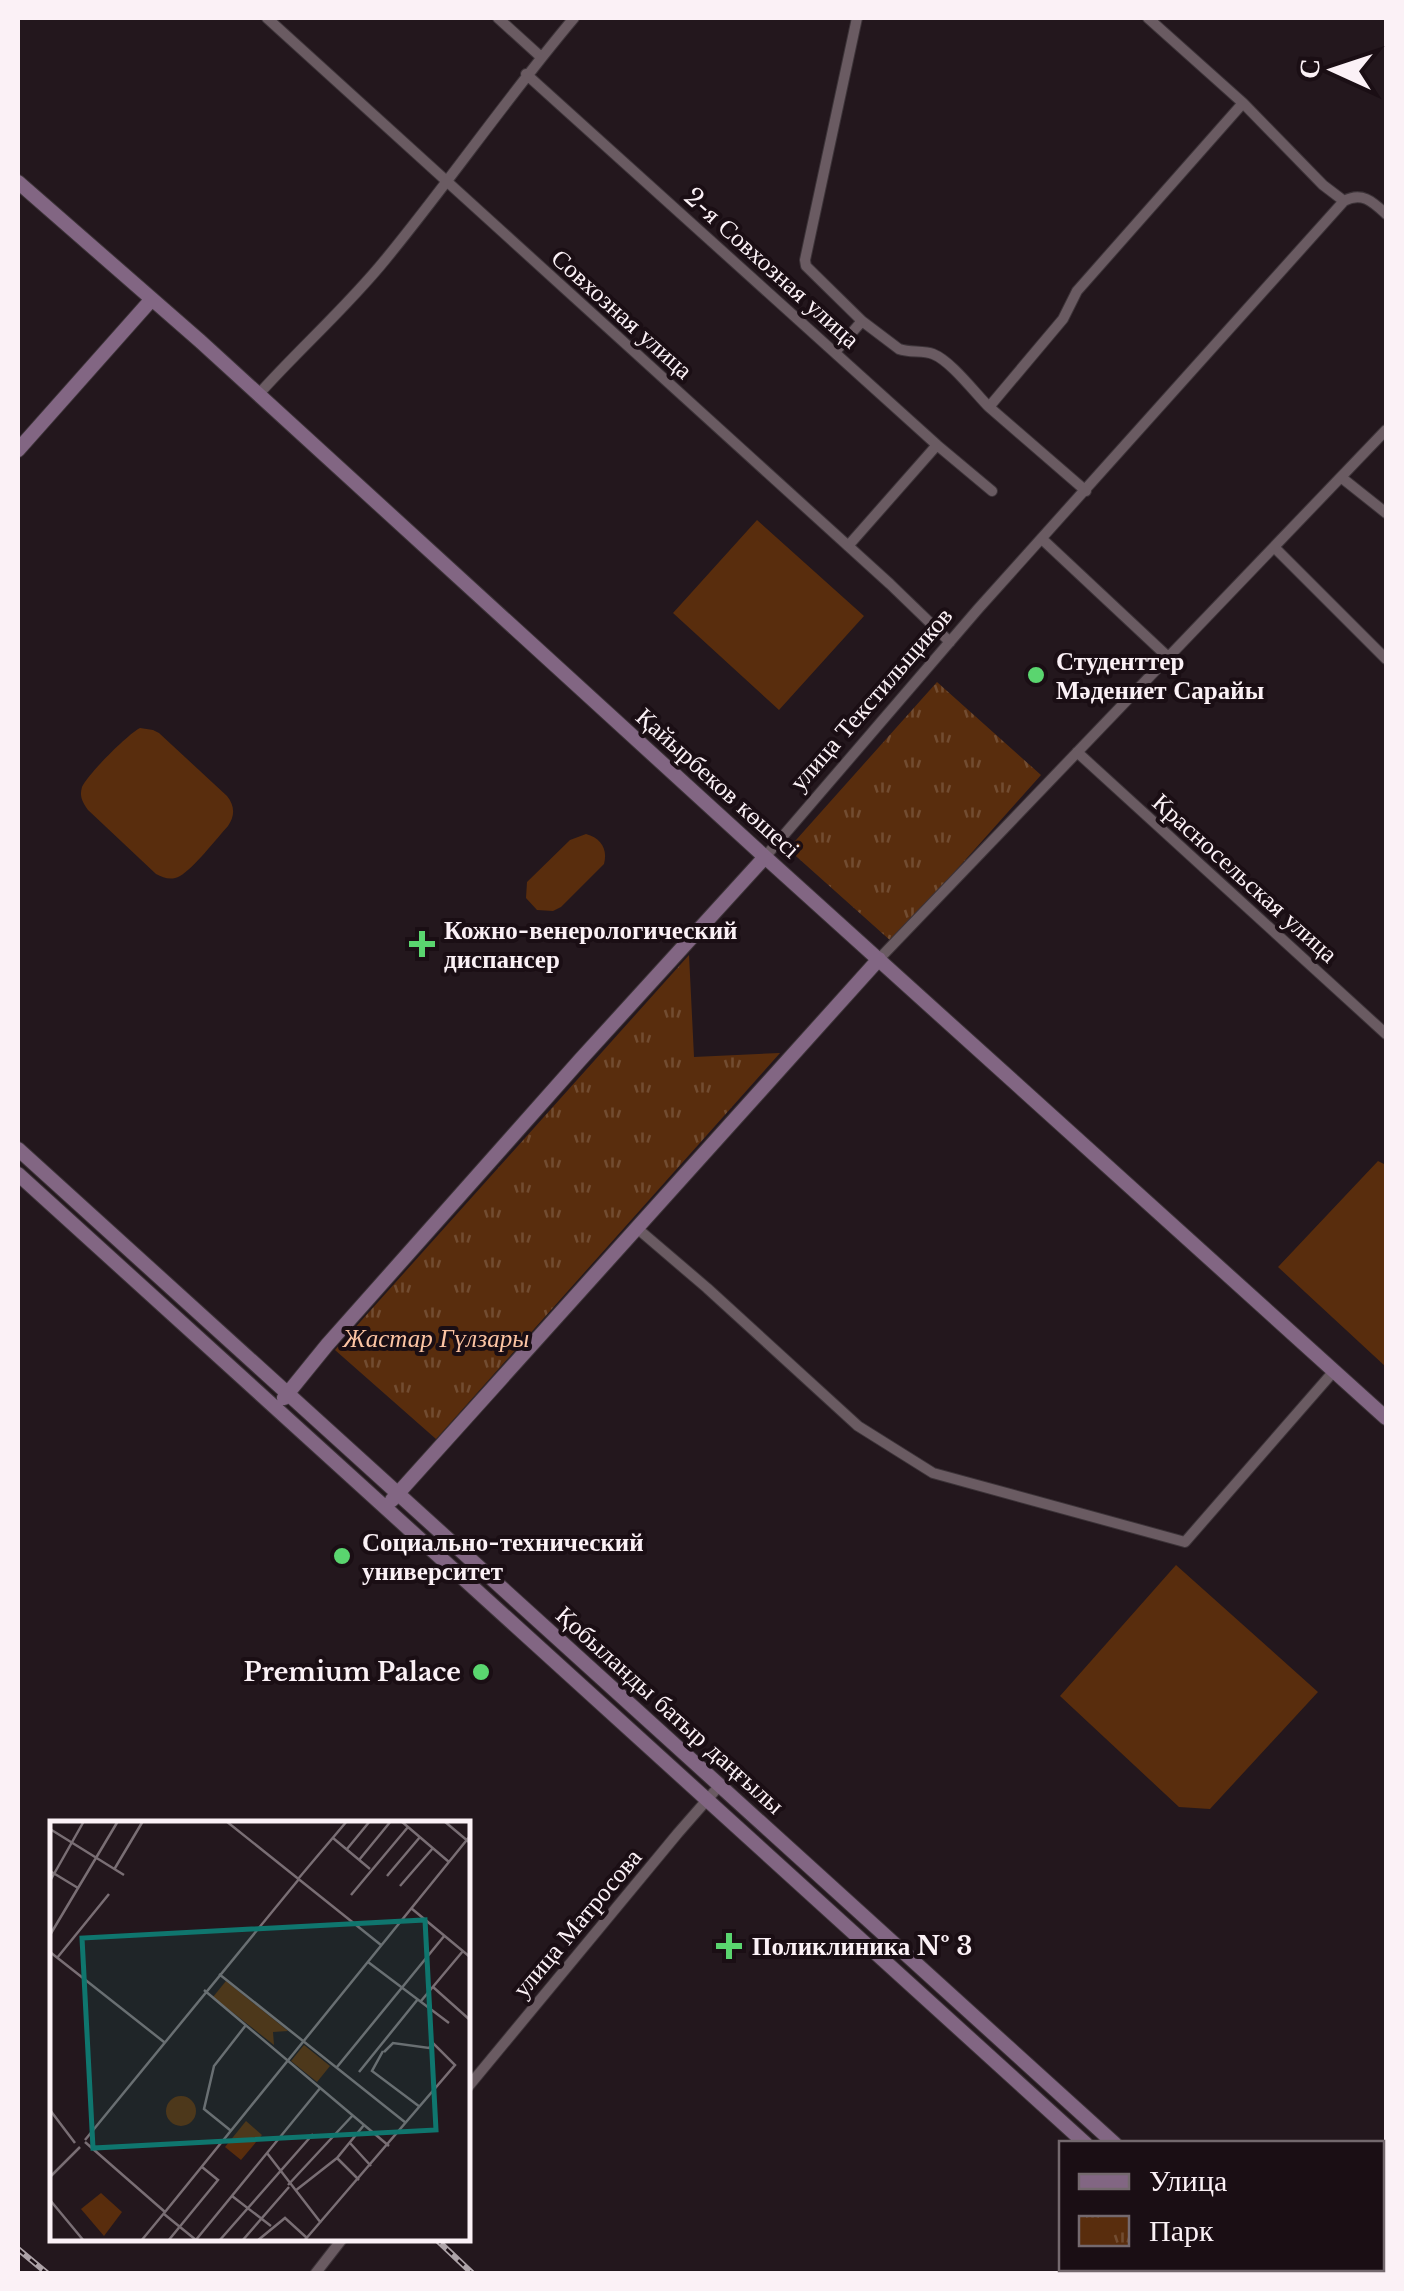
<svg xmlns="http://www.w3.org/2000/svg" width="1404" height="2291" font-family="'Libre Baskerville',serif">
  <defs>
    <pattern id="park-tufts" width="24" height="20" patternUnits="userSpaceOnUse" patternTransform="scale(2.5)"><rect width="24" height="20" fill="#592d0d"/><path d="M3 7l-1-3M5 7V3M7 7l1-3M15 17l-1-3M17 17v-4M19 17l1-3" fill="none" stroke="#724c31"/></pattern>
  </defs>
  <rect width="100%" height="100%" fill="#23171d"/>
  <path fill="#592d0d" d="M757,520L864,616L779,710L673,613Z
    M140,728L153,730L159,733L227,796C235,806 235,816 228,826C217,838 193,869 180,876C171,881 164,878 156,874L88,810C83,803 79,797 82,787C87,775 129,733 140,728Z
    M586,834C601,838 608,849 604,864L561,907L553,911L537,910L526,898L527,882L570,840Z
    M1378,1161L1386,1165V1367L1278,1267Z
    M1176,1565L1318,1692L1210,1809L1179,1807L1060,1696Z"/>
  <path fill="url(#park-tufts)" d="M937,682L1041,775L892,942L788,849Z
    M689,955L694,1057L780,1053L436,1439L335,1350Z"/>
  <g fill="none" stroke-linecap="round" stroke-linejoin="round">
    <defs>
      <path id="street" d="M267,18L890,584L950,642
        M498,18L541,57
        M857,18L805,260L806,266L862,321
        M1148,18L1243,103L1323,185L1344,201C1362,191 1373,202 1386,214
        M526,74L937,445L992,491
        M835,352L862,321L899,349C910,353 923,350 933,354C951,361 975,393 989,407L1063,319L1077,291L1243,103
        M258,395C299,349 346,308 385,260C450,181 508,96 574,18
        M989,407L1086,491
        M1342,478L1386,513
        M1042,539L1168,657
        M848,546L937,445
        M1274,547L1386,659
        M1077,752L1386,1034
        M765,857L978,609L1344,201
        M879,959L1386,430
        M638,1229L707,1288L858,1426L933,1473L1185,1542L1334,1371
        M468,2087L678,1833L720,1785
        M315,2274L343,2238"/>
      <path id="secondary" d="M18,182L200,341L765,857L1386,1418
        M18,450L152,299
        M18,1149L1115,2144
        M18,1174L1086,2144
        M284,1398L327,1345L580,1060L765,857
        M392,1500L879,959
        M1226,2268L1231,2274
        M1254,2268L1260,2274"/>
    </defs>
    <use href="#street" stroke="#3c3338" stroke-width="12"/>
    <use href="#secondary" stroke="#3c3338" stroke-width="16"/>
    <use href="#street" stroke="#6a5b62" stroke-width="10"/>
    <use href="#secondary" stroke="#826683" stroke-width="14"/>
    <defs>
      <path id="rail" d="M435,2238L473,2274
        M18,2249L48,2274"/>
    </defs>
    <use href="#rail" stroke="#ada3a8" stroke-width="6"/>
    <use href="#rail" stroke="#1a0e14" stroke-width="2.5" stroke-dasharray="8" stroke-linecap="butt"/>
  </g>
  <g fill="#5ad56f" stroke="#1a0e14" stroke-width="4">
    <circle cx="1036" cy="675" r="10"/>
    <path d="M417 929h10v10h10v10h-10v10h-10v-10h-10v-10h10z"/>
    <circle cx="342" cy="1556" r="10"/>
    <circle cx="481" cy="1672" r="10"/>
    <path d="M724 1931h10v10h10v10h-10v10h-10v-10h-10v-10h10z"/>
  </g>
  <g text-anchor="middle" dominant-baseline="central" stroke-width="8" stroke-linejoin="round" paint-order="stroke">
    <g font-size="25" fill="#fbf1f6" stroke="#1a0e14">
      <text transform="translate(772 268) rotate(42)">2-я Совхозная улица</text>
      <text transform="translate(622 314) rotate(42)">Совхозная улица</text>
      <text transform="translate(871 699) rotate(-49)">улица Текстильщиков</text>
      <text transform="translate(718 783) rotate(42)">Қайырбеков көшесі</text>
      <text transform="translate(1245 878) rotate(42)">Красносельская улица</text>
      <text transform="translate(670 1710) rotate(42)">Қобыланды батыр даңғылы</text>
      <text transform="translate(577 1923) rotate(-50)">улица Матросова</text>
    </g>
    <g font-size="25" font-weight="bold" fill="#fbf1f6" stroke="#1a0e14" text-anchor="start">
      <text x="1056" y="661">Студенттер<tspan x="1056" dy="29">Мәдениет Сарайы</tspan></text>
      <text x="444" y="930">Кожно-венерологический<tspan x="444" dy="29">диспансер</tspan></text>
      <text x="362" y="1542">Социально-технический<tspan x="362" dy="29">университет</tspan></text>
      <text x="461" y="1672" text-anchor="end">Premium Palace</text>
      <text x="752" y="1946">Поликлиника № 3</text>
    </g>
    <g font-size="25" font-style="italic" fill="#fcc4a3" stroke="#1a0e14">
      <text x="436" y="1338">Жастар Гүлзары</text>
    </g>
  </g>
  <g transform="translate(50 1821)">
    <rect width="420" height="420" fill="#23171d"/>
    <path d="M116 290a15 15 0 1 1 30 0a15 15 0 1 1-30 0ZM196,300L212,314L191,339L175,326ZM51,372L72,391L54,415L31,388Z" fill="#592d0d"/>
    <path d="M176,160L238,210L223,211L224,224L163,176ZM254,224L280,245L267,261L241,240Z" fill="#592d0d"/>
    <path fill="none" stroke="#796e74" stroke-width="2.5" d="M176,0L331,124M351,0L399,41M394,0L419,21M0,8L74,54M283,17L320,48M297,28L320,0M309,39L341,0M65,47L93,0M0,50L28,67M337,55L370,16M248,58L297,0M0,60L34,0M350,65L383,27M301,74L358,6M361,87L420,136M0,114L68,0M0,131L114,221M7,137L59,73M318,141L399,202M169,153L356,302M383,166L420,199M154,169L339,325M371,180L413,130M333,230L322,250L370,286M287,246L395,114M309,251L368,178M0,289L25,322M180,309L154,288L164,245L196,204M35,319L249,58M35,321L115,391L91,420M300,322L321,345M217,332L271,402M287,337L309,359M0,356L30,326M238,364L303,294M245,370L287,337L314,304M182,375L221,405M0,379L34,420M115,391L420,15M114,393L146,419M118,420L168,359L152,346M145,420L271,266M169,420L263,313M192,420L239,366M207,420L235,397L257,417M254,420L405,244L383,222L379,227L343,222L334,231"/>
    <path fill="#0f766e" fill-opacity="0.15" stroke="#0f766e" stroke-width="5" d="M375,99L386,309L43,327L32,117Z"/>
    <rect width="420" height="420" fill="none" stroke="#fbf1f6" stroke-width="5"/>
  </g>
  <rect width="1404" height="2291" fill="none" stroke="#fbf1f6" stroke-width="40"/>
  <rect x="1059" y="2141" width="325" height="130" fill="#1a0e14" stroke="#74696e" stroke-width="2.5"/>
  <rect x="1079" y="2174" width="50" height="15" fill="#826683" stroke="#74696e" stroke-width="2.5"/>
  <text x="1149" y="2191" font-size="30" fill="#fbf1f6">Улица</text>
  <rect x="1079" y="2216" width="50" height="30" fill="url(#park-tufts)" stroke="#74696e" stroke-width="2.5"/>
  <text x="1149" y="2241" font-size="30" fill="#fbf1f6">Парк</text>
  <g transform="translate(1334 70) rotate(273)" stroke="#1a0e14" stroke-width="8" paint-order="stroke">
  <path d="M0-8L18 38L0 25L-18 38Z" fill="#fbf1f6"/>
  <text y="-15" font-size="28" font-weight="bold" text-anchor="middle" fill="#fbf1f6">С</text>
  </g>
</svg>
